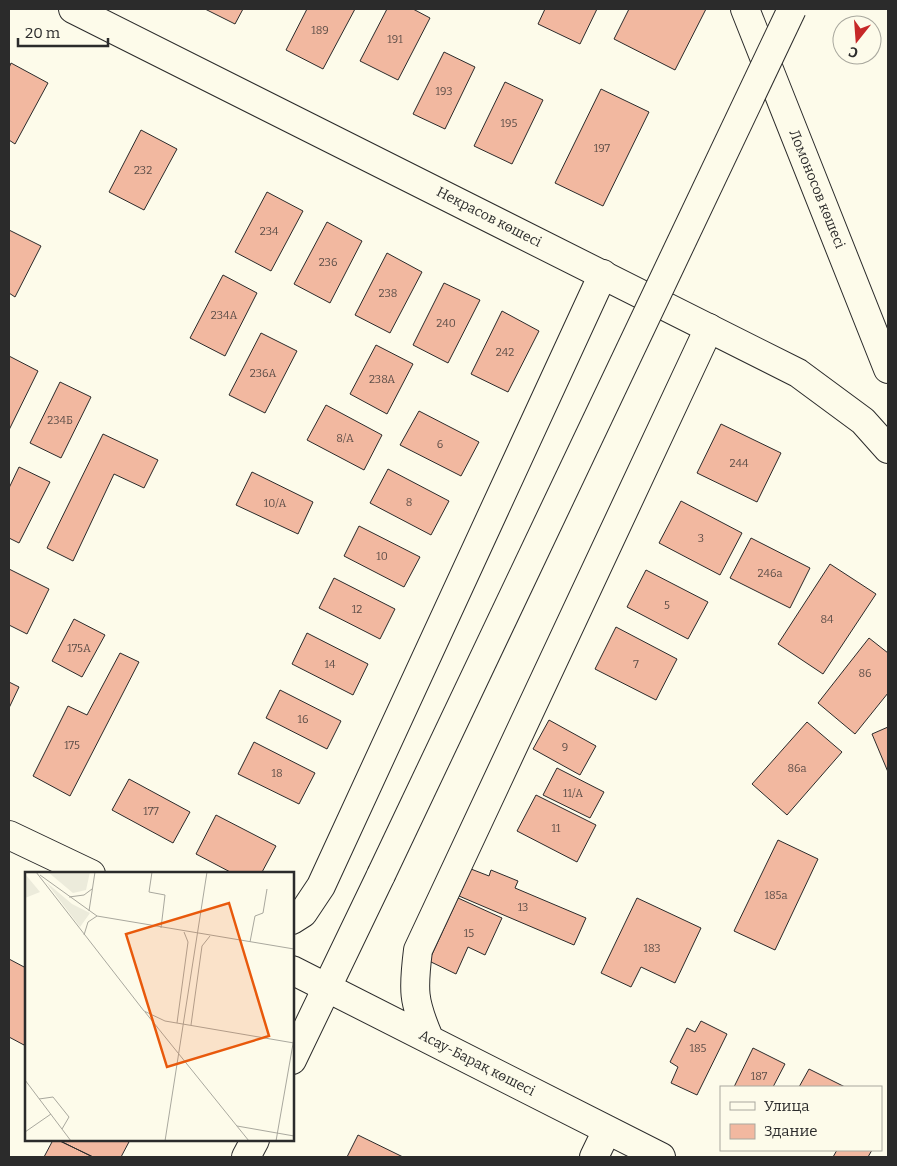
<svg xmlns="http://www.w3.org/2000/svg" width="897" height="1166" font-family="Bitter,serif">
  <rect width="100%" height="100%" fill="#fdfbea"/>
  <path fill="#f2b8a0" stroke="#2b2b2b" d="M205,9H243L235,24Z
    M307,9H355L323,69L286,50Z
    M387,9H413L430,18L398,80L360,61Z
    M545,9H597L580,44L538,24Z
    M629,9H706L675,70L614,39Z
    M444,52L475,67L445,129L413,114Z
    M11,63L48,83L15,144L9,140V68Z
    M505,82L543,100L512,164L474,146Z
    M601,89L649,112L603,206L555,183Z
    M141,130L177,149L144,210L109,192Z
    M267,192L303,211L271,271L235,252Z
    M327,222L362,241L330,303L294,284Z
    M9,230L41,246L15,297L9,293Z
    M387,253L422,272L390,333L355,315Z
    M223,275L257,293L225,356L190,338Z
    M444,283L480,300L448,363L413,345Z
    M502,311L539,331L508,392L471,374Z
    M261,333L297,351L265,413L229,395Z
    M376,345L413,364L387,414L350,394Z
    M9,356L38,371L9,430Z
    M60,382L91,397L61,458L30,443Z
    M326,405L382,435L364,470L307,440Z
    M419,411L479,442L461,476L400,445Z
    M721,424L781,453L757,502L697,473Z
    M103,434L158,460L144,488L114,474L73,561L47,548Z
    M19,467L50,482L19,543L9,538V488Z
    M388,469L449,501L431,535L370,503Z
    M252,472L313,502L298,534L236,505Z
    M681,501L742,533L720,575L659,543Z
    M359,526L420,557L404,587L344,556Z
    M751,538L810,568L790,608L730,578Z
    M830,564L876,594L823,674L778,644Z
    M9,569L49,589L27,634L9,625Z
    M646,570L708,602L688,639L627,607Z
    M334,578L395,609L380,639L319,608Z
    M74,619L105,635L82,677L52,661Z
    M616,627L677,659L656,700L595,669Z
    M307,633L368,664L353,695L292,664Z
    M869,638L888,653V693L855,734L818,703Z
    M120,653L139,662L70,796L33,776L68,706L87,715Z
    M9,682L19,687L9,708Z
    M280,690L341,721L327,749L266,718Z
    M549,720L596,746L580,775L533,749Z
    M807,722L842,752L787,815L752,784Z
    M888,727V772L872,734Z
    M254,742L315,773L299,804L238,774Z
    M557,768L604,792L590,818L543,795Z
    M129,779L190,812L173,843L112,810Z
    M536,795L596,825L577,862L517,831Z
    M216,815L276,846L261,874H234L196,854Z
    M778,840L818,859L775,950L734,931Z
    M471,869L489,876L491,870L518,881L515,888L586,918L574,945L459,896Z
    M458,898L502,918L485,955L468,947L456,974L429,961Z
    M637,898L701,928L675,983L641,967L631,987L601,973Z
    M9,959L26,968V1040L24,1045L9,1037Z
    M701,1021L727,1034L697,1095L671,1083L678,1067L670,1062L687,1028L695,1032Z
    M753,1048L785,1064L773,1087H734Z
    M809,1069L845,1087H799Z
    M358,1135L403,1157H347Z
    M53,1140H58L93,1157H44Z
    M58,1140H130L121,1157H93Z
    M837,1150H872L868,1157H833Z"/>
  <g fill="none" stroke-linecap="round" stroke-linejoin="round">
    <defs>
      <path id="minor" d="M745,9L888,369
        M9,835L91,874
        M292,920L303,913L321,886L603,274
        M292,970L661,1157
        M429,1038C413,1001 413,990 418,950L709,328
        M594,1157L607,1130"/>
      <path id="major" d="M73,9L798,373L863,421L888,449
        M292,1060L381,875
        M246,1157L255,1140"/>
    </defs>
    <use href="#minor" stroke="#2b2b2b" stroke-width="30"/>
    <use href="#major" stroke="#2b2b2b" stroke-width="30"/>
    <use href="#minor" stroke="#fdfbea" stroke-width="28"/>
    <use href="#major" stroke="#fdfbea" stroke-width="28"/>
    <defs>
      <path id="major-bridge" d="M381,875L792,9"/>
    </defs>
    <use href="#major-bridge" stroke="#2b2b2b" stroke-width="30" stroke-linecap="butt"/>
    <use href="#major-bridge" stroke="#fdfbea" stroke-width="28"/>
  </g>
  <g text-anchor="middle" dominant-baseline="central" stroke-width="4" stroke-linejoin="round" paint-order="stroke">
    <g font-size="11" fill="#5d4e48">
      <text x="320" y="30">189</text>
      <text x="395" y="39">191</text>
      <text x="444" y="91">193</text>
      <text x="509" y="123">195</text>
      <text x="602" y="148">197</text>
      <text x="143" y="170">232</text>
      <text x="269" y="231">234</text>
      <text x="328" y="262">236</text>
      <text x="388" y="293">238</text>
      <text x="224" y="315">234А</text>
      <text x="446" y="323">240</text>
      <text x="505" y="352">242</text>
      <text x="263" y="373">236А</text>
      <text x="382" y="379">238А</text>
      <text x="60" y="420">234Б</text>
      <text x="345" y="438">8/А</text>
      <text x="440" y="444">6</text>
      <text x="739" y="463">244</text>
      <text x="409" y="502">8</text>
      <text x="275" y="503">10/А</text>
      <text x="701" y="538">3</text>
      <text x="382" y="556">10</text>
      <text x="770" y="573">246а</text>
      <text x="667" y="605">5</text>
      <text x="357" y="609">12</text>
      <text x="827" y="619">84</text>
      <text x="79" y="648">175А</text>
      <text x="330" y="664">14</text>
      <text x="636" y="664">7</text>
      <text x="865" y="673">86</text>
      <text x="303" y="719">16</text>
      <text x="72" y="745">175</text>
      <text x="565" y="747">9</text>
      <text x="797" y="768">86а</text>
      <text x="277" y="773">18</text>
      <text x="573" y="793">11/А</text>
      <text x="151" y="811">177</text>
      <text x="556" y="828">11</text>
      <text x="776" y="895">185а</text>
      <text x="523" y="907">13</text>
      <text x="469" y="933">15</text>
      <text x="652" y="948">183</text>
      <text x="698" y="1048">185</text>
      <text x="759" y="1076">187</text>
    </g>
    <g font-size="14" fill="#2b2b2b" stroke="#fdfbea">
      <text transform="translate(817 189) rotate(68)">Ломоносов көшесі</text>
      <text transform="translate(489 217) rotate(27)">Некрасов көшесі</text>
      <text transform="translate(477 1063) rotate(27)">Асау-Барақ көшесі</text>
    </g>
  </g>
  <g transform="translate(25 872)">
    <rect width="269" height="269" fill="#fdfbea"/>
    <path d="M23,0H65L61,18L48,21ZM0,2L15,20L0,26ZM21,10L47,32L65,41L55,55Z" fill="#ecebdb"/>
    <path fill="none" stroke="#a9a89e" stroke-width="1" d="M11,0L119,139L140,149L269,171M127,0L124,20L140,23L136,56M15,3L72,44L269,77M44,25L59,23L67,17M64,39L70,0M59,63L63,50L72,44M225,70L230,44L238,41L242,17M120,140L224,269M152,151L163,70L159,60M166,153L177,74L185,64M0,208L46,269M14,227L28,225L44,245L37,257M212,254L269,264M0,260L26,242M140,269L182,0M251,269L269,166"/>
    <path fill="#e8590c" fill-opacity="0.15" stroke="#e8590c" stroke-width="2.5" d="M204,31L244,164L142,195L101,62Z"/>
    <rect width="269" height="269" fill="none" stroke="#2b2b2b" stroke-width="2.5"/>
  </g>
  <rect width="897" height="1166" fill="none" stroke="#2b2b2b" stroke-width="20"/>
  <rect x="720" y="1086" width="162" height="65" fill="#fdfbea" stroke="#a9a89e"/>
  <rect x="730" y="1102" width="25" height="8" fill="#fdfbea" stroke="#a9a89e"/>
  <text x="764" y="1111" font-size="15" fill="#2b2b2b">Улица</text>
  <rect x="730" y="1124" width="25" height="15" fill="#f2b8a0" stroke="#a9a89e"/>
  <text x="764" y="1136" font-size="15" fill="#2b2b2b">Здание</text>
  <g transform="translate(857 40) rotate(197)"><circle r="24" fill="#fdfbea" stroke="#a9a89e"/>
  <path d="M0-4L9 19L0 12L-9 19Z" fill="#c62828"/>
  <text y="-8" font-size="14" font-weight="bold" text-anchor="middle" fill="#2b2b2b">С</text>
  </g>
  <path d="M18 38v8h90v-8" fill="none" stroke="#2b2b2b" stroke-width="2.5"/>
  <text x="25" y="38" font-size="15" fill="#2b2b2b" stroke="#fdfbea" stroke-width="4" paint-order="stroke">20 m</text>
</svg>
